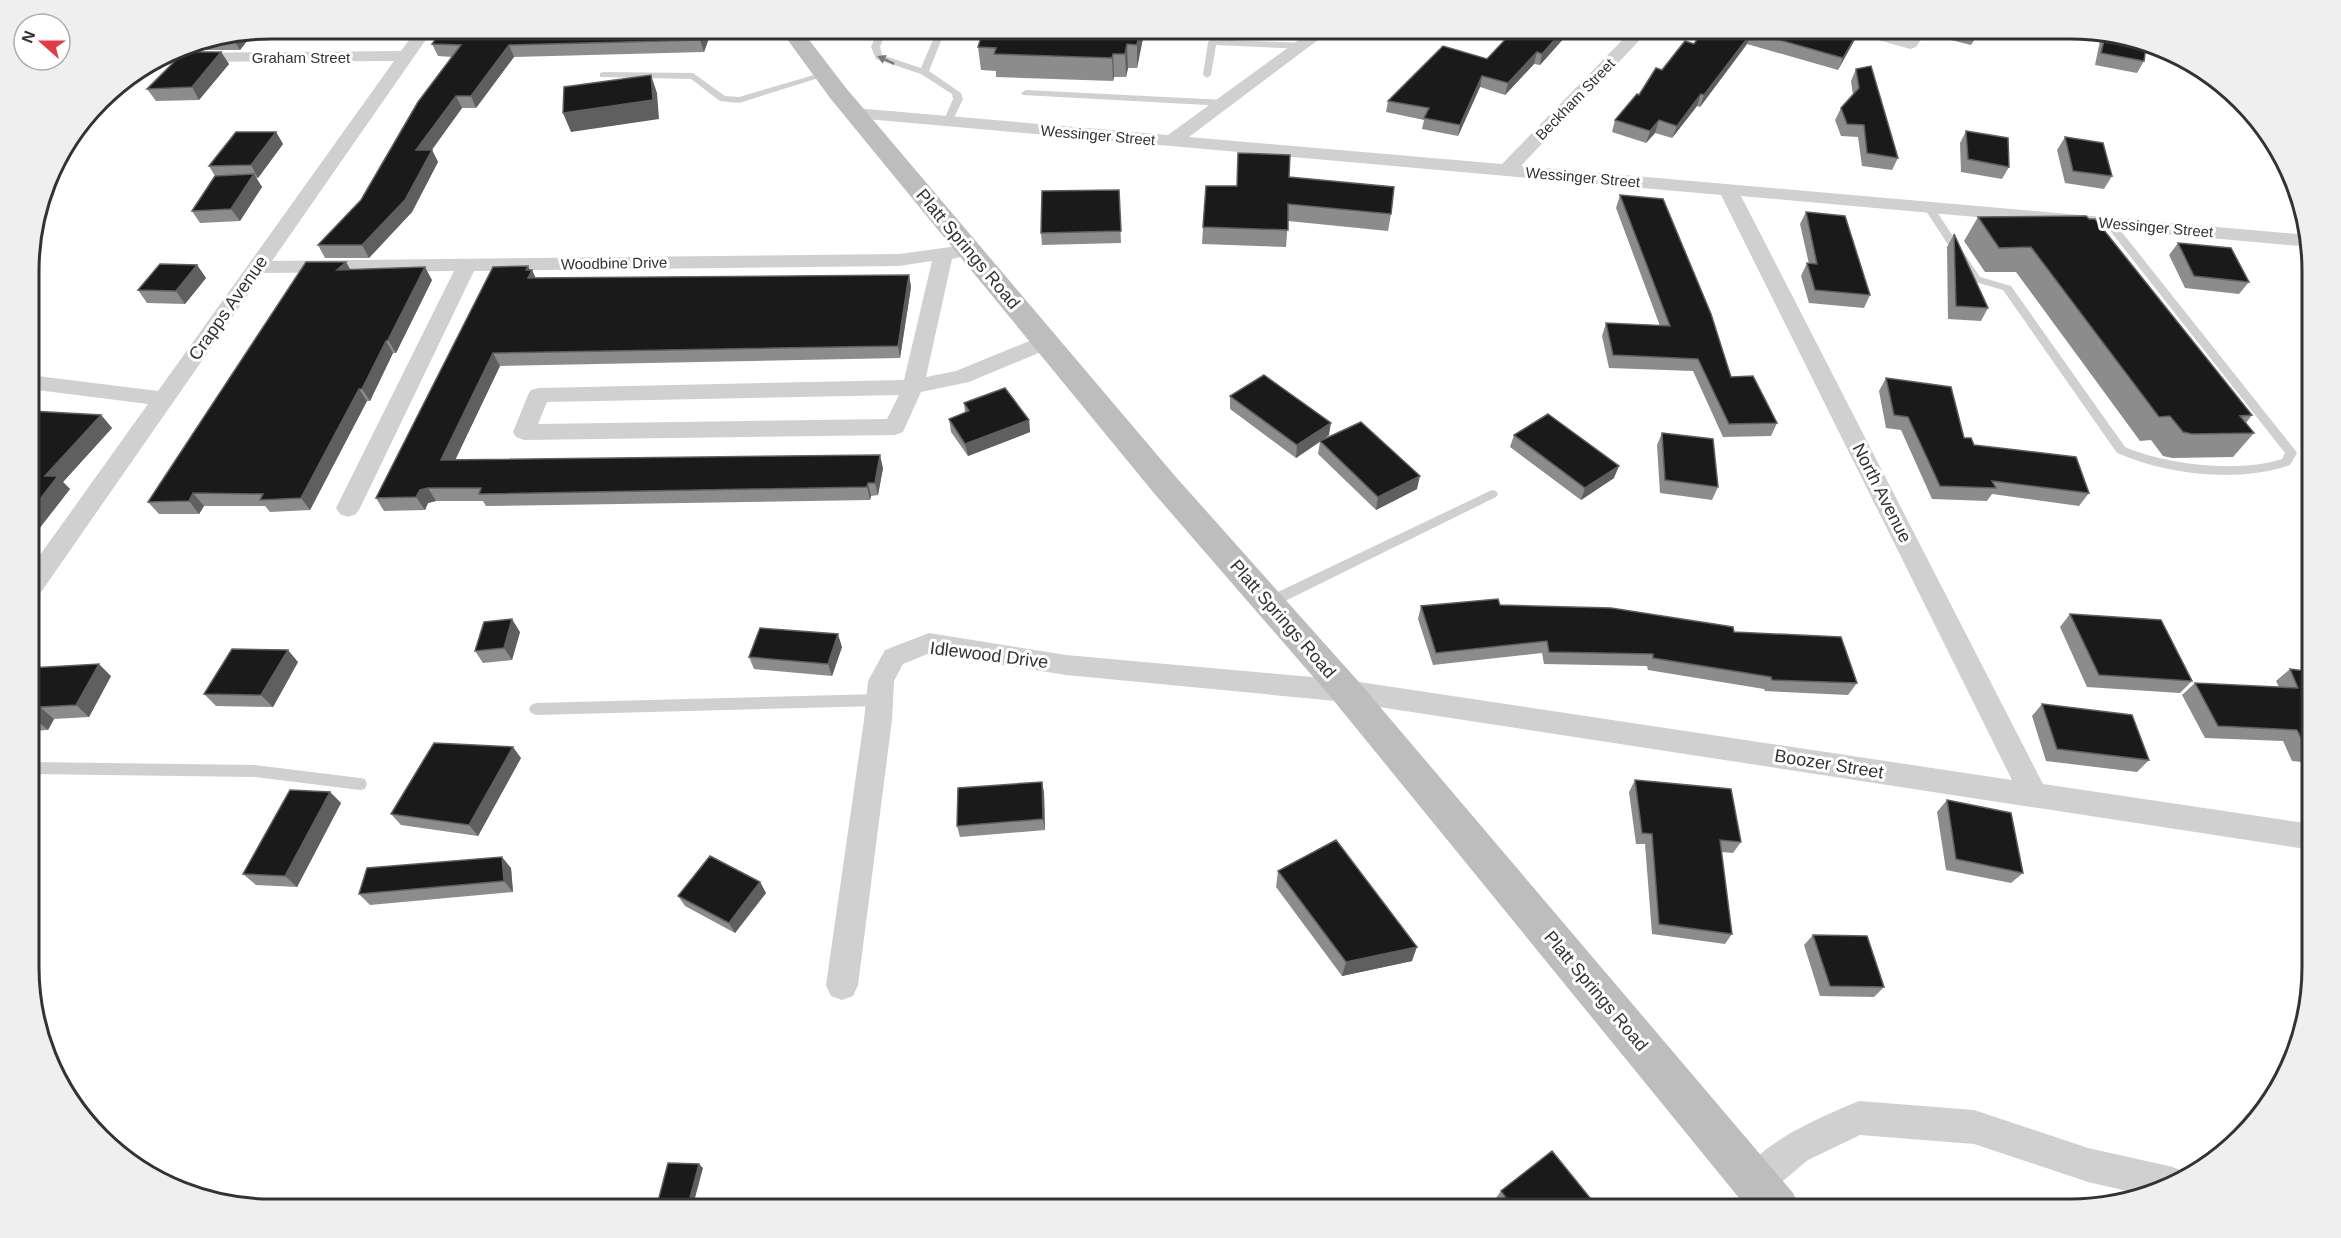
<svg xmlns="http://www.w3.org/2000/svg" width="2341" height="1238" font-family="Helvetica,sans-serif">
  <rect width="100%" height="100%" fill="#fff"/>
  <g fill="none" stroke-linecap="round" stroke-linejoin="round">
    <path fill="#d0d0d0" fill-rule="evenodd" d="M879,28H887L880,47L882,55L921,68L938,28H946L929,71L961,93L963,99L951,124L943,122L953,99L952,94L921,74L876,59L871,47Z
      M1212,39L1303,43L1307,46L1303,49L1216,45L1211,75L1207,78L1203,75L1208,42Z
      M603,72L693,73L725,96L739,97L824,72L828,75L739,103L720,101L691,79L600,77V73Z
      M1026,90L1225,100L1230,103L1225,106L1023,95L1021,93Z
      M1929,205L1933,206L1980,277L2011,286L2125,447C2167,465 2238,473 2282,459L2285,453L2104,223L2105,221H2113L2295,450L2297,453L2290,465C2237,483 2168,475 2117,453L2003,290L1972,281L1924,208Z
      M1492,490L1496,491L1498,494L1496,497L1273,607H1263L1261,603L1263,599Z
      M879,694L884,696L886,700L884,704L879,706L536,715L531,713L529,709L531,705L536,703Z
      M30,762L255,765L360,778L365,779L367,784L365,789L360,790L255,777L30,774Z"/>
    <path fill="#d0d0d0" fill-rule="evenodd" d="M418,28H434L272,261L899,254L958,246L965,248L968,252L965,256L952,259L926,377L956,371L1039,337L1046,335L1053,337L1057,342L1053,347L969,382L921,392L903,432L895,435L524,440L516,437L513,432L528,395L531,390L539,388L904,380L932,261L899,266L474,271L360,508L356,514L348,517L340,514L336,508L454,271L263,273L39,595L30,597V569L148,404L29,389V375L158,391L394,61L155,62L169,53L401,51ZM899,395L887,419L538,424L547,402Z
      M667,28H797V29L789,34L673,36L667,34L665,31Z
      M1315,28H1334L1189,137L1502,164L1634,28H1651L1521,166L2309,235L2310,247L1741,196L2043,784L2312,824V850L1346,702L1066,675L930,653L903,664L894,681L892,720L858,985L853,996L842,1000L831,996L826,985L864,720L868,681L885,650L929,633L1066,655L1346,680L2012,780L1721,195L855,118L849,117L846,113L849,109L855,108L1168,135Z
      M1845,28H1873L1906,38L1913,28H1929L1916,47L1910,49L1847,31Z
      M1859,1101L1974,1110L2088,1148L2173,1167L2185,1172L2187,1177L2149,1196L2088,1182L1974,1144L1860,1135L1808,1160L1767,1194L1755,1199L1743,1194L1738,1182C1753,1145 1823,1116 1859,1101Z"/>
    <path fill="#bdbdbd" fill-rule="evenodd" d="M779,28H800L846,88L1175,476L1358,681L1793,1193L1800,1209H1748L1334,701L1153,492L830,98Z"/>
  </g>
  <path fill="#8c8c8c" d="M271,28H370L364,35L254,32L240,50H205L200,43Z
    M524,28H707L709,38L704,52L514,57L476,108H462L432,150L438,162L412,212L369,258H325L318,245L361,200L452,57L438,56L432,44Z
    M984,28H1145L1137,68H1128L1126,77H1114L1113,81L996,77V71L981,70L978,47Z
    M1516,28H1573L1540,65L1534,64L1505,95L1480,87L1458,136L1422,129L1424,120L1386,112L1388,101L1487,59Z
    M1705,28H1860L1838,70L1747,44L1700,107L1697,106L1672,138L1655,133L1646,143L1612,132L1615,120L1662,70L1694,44Z
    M1943,28H1981L1971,45L1939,37Z
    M2101,36L2146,46L2144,61L2137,73L2095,65Z
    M221,52L229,64L199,100L156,101L147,89Z
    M1856,69L1898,158L1892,170L1862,166L1858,137L1841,136L1835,120L1841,108L1853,95L1851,81Z
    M1966,131L2009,167L2002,179L1961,172L1960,143Z
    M276,132L283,144L258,178H256L262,187L240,221L200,223L192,211L215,176L209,166Z
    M2065,137L2112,176L2104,189L2065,183L2057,150Z
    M1289,177L1391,214L1388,231L1288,221L1286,247L1202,244L1203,227L1237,186Z
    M1119,190L1121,243L1042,245L1041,233Z
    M1620,195L1731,377L1777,423L1771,436L1723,437L1693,371L1609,368L1602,336L1606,323L1660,326L1616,208Z
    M1806,212L1870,295L1864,308L1809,303L1801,276L1807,263L1809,264L1800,224Z
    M2086,216L2252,415L2246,423L2254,433L2233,457L2172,458L2163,456L2151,440L2140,441L2016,272H1985L1964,241L1978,217Z
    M1954,234L1988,308L1981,321L1948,319L1947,247Z
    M2178,243L2249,282L2239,294L2185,288L2169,255Z
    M197,265L206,278L185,304L147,303L138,290Z
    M350,270L432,280L396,353H393L370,401H367L310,510L270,512L265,506H204L199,514H159L148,502Z
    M532,270L535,278L909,275L911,287L900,358L500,366L455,460L883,468L878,495L871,496L870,500L486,506L483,501H436L428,503L425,510L384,511L376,498Z
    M1886,378L1964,438L1974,445L2089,493L2079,506L1992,494L1987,501L1932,499L1901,430L1886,428L1879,391Z
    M1230,396L1329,435L1324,439L1417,489L1376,510L1318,454L1320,442L1296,458L1230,409Z
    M964,403L1029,420L1030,432L968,456L951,432L949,419L965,413Z
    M29,406L35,407L40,412L101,415L112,428L63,482L70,489L35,534H30Z
    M1662,433L1718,487L1712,500L1660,493L1657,445Z
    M1514,435L1614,478L1581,500L1510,447Z
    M1500,605L1734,632L1857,683L1848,695L1765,691L1764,689L1648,670L1647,666L1544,664L1542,653L1433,665L1418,619L1421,606Z
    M2070,614L2192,681L2180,693L2087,687L2060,627Z
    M520,632L512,660L483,663L475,651Z
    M842,647L832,676L754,669L749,657Z
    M298,662L273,707L216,706L204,694Z
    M30,668L111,676L89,717L54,719L48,730L30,731Z
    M2290,669L2312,672V763L2292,761L2283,741L2205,738L2182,695L2195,683L2279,687L2276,681Z
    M2042,704L2149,760L2137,772L2046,761L2032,716Z
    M521,758L478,836L401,825L391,814Z
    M1635,780L1741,842L1733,853L1721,852L1732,934L1725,944L1652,934L1645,844H1636L1629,792Z
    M1042,782L1044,793L1045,830L960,837L957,826Z
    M330,792L341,803L297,887L256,885L243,874Z
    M1947,800L2023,873L2011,883L1946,870L1937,812Z
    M511,868L513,892L370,905L359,894Z
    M1278,871L1412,961L1342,976L1276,887Z
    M760,882L766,893L735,933L685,906L678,896Z
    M1813,935L1884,987L1874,997L1820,996L1804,945Z
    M1501,1191L1599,1209H1498L1493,1202Z"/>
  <path fill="#5f5f5f" d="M361,28H370L364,35Z
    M705,28H707L709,38L704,52L700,40Z
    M1140,28H1145L1137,68V45Z
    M1565,28H1573L1540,65L1542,54Z
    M1860,28L1857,36L1838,70L1843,58Z
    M1980,28H1981L1971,45L1977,33Z
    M254,32L240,50L233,39L236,35Z
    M1752,32L1747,44L1700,107L1704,95Z
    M1127,44L1128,68L1126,77L1125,54Z
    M509,45L514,57L476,108L471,96Z
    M221,52L229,64L199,100L192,87Z
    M1537,52L1534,64L1505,95L1508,83Z
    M1113,54L1114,77L1113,81L1112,58Z
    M651,75L657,93L659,119L571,132L563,113Z
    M1482,76L1480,87L1458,136L1460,125Z
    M1701,94L1697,106L1672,138L1677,126Z
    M456,96L462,108L422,163L416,150Z
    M1659,120L1655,133L1646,143L1650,131Z
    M276,132L283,144L258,178L251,165Z
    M432,150L438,162L412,212L369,258L362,245Z
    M254,174L262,187L240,221L231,209Z
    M346,262L353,274L337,270Z
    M197,265L206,278L185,304L176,291Z
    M528,266L531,272L532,270L538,283L534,291L526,270Z
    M425,267L432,280L396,353L388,340Z
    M909,275L911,287L900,358L898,346Z
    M29,302L34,309L29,312Z
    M386,341L393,353L370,401L362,389Z
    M493,353L500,366L449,473L441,460Z
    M359,389L367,401L310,510L301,498Z
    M35,407L47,420L31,411Z
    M101,415L112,428L63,482L70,489L35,534L30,529V512L45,476Z
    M1029,420L1030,432L968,456L965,444Z
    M1331,423L1329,435L1296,458L1297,445Z
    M880,455L883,468L878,495L875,483Z
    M1619,466L1614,478L1581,500L1585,488Z
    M1420,476L1417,489L1376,510L1378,497Z
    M868,483L871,496L870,500L867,487Z
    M428,488L436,501L428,503L425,510L416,497L420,490Z
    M193,493L204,506L199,514L189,501Z
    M512,619L520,632L512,660L504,648Z
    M838,634L842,647L832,676L828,664Z
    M288,650L298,662L273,707L261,695Z
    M99,664L111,676L89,717L76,705Z
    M40,707L54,719L48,730L34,718Z
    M513,747L521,758L478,836L469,825Z
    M1042,782L1044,793L1045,830L1043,819Z
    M330,792L341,803L297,887L285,876Z
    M502,857L511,868L513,892L504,881Z
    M760,882L766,893L735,933L729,923Z
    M1417,947L1412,961L1342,976L1346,962Z
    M699,1164L703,1168L692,1209H687Z"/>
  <path fill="#1a1a1a" stroke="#5f5f5f" stroke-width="1.5" d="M524,28H705L700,40L509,45L471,96H456L416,150H432L405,200L362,245H318L361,200L418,102L461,45L432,44L442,30Z
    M984,28H1140L1137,45L1127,44L1125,54H1113L1112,58L994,54L996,48L978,47Z
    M1516,28H1565L1542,54L1537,52L1508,83L1482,76L1460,125L1424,118L1429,108L1388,101L1443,46L1487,59Z
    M1705,28H1860L1843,58L1752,32L1704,95L1701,94L1677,126L1659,120L1650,131L1615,120L1637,94L1639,95L1656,68L1662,70L1685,41L1694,44Z
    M1959,28H1980L1977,33Z
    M236,35L233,39H218Z
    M2105,37L2146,46L2144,61L2101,53Z
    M184,52H221L192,87L147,89Z
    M1871,66L1898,158L1867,153L1864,125L1847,124L1841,108L1859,88L1856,69Z
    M651,75L653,100L563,113L564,87Z
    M1966,131L2008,138L2009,167L1968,159Z
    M236,132H276L251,165L209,166Z
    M2065,137L2103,143L2112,176L2073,171Z
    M1238,153L1290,155L1289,177L1394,187L1391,214L1288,204V230L1203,227L1206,186H1237Z
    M254,174L231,209L192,211L215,176Z
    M1119,190L1121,231L1041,233L1042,191Z
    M1620,195L1663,199L1711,314L1731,377L1753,376L1777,423L1729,424L1698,359L1613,355L1606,323L1670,326Z
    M1806,212L1845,216L1870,295L1815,290L1807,263L1817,264Z
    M2086,216L2089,219H2095L2252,415L2240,416L2254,433L2192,434L2183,432L2170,416L2159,417L2031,247L1999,248L1978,217Z
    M1954,234L1988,308L1956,306Z
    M2178,243L2231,248L2249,282L2194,276Z
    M306,262H346L337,270L425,267L388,340L386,341L362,389H359L301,498L260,500L263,494L193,493L189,501L148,502Z
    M160,264L197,265L176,291L138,290Z
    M528,266L526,270H532L528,278L909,275L898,346L493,353L441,460L880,455L875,483H868L867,487L479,494L481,488H428L420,490L416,497L376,498L493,267Z
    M1264,375L1331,423L1297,445L1230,396Z
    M1886,378L1951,387L1964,438H1971L1974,445L2076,457L2089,493L1992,481L1996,488L1940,486L1908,417L1894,415Z
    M1005,388L1029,420L965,444L949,419L969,411L964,403Z
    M29,406L35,407L31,411L101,415L45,476H58L30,512Z
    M1548,414L1619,466L1585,488L1514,435Z
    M1361,422L1420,476L1378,497L1320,441Z
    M1662,433L1713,439L1718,487L1665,480Z
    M1498,599L1500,605L1611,608L1733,627L1734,632L1841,637L1857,683L1772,680L1771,677L1653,658V654L1549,652L1547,641L1436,653L1421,606Z
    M2070,614L2161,620L2192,681L2099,675Z
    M512,619L504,648L475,651L484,622Z
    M760,628L838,634L828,664L749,657Z
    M232,649L288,650L261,695L204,694Z
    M99,664L76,705L40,707L34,718H30V668Z
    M2290,669L2312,672V750L2307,749L2297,730L2218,726L2195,683L2298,688Z
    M2042,704L2132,715L2149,760L2057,749Z
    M434,743L513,747L469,825L391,814Z
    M1635,780L1731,789L1741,842L1720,840L1732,934L1659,924L1652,834L1642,833Z
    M1042,782L1043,819L957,826L958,788Z
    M290,790L330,792L285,876L243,874Z
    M1947,800L2011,813L2023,873L1956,859Z
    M1336,840L1417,947L1346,962L1278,871Z
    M710,856L760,882L729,923L678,896Z
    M502,857L504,881L359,894L367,868Z
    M1813,935L1867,936L1884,987L1830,986Z
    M1552,1151L1599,1209H1514L1501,1191Z
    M668,1163L699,1164L687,1209H656Z"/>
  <defs><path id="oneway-solid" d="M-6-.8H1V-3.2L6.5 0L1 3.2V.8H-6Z" transform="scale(1.5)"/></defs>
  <use fill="#7a7a7a" href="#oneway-solid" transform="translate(886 60) rotate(-155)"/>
  <g text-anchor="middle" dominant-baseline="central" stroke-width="6" stroke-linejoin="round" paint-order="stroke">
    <g font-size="15" fill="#333" stroke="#fff">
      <text x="301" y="57">Graham Street</text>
      <text transform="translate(1575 99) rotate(-46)">Beckham Street</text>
      <text transform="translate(1098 135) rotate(5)">Wessinger Street</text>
      <text transform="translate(1583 177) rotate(5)">Wessinger Street</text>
      <text transform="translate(2156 227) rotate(5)">Wessinger Street</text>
      <text transform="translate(614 263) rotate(-1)">Woodbine Drive</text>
    </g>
    <g font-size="18" fill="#333" stroke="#fff">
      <text transform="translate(968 249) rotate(50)">Platt Springs Road</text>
      <text transform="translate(228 308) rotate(-55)">Crapps Avenue</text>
      <text transform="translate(1882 493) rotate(63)">North Avenue</text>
      <text transform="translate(1283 619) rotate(49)">Platt Springs Road</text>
      <text transform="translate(989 655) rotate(7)">Idlewood Drive</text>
      <text transform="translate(1829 764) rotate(9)">Boozer Street</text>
      <text transform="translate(1596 991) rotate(50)">Platt Springs Road</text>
    </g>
  </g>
  <path d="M0 0H2341V1238H0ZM271 39H2070A232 232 0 0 1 2302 271V967A232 232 0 0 1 2070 1199H271A232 232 0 0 1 39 967V271A232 232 0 0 1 271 39Z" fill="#efefef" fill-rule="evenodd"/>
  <path fill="none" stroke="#333" stroke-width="3" d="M271 39H2070A232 232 0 0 1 2302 271V967A232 232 0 0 1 2070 1199H271A232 232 0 0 1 39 967V271A232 232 0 0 1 271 39Z"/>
  <g transform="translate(42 42) rotate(291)"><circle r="28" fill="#ffffff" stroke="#adadad" stroke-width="1.5"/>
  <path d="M0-4.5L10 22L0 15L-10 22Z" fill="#e63946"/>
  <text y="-9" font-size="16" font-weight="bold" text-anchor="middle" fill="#333333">N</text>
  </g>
</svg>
